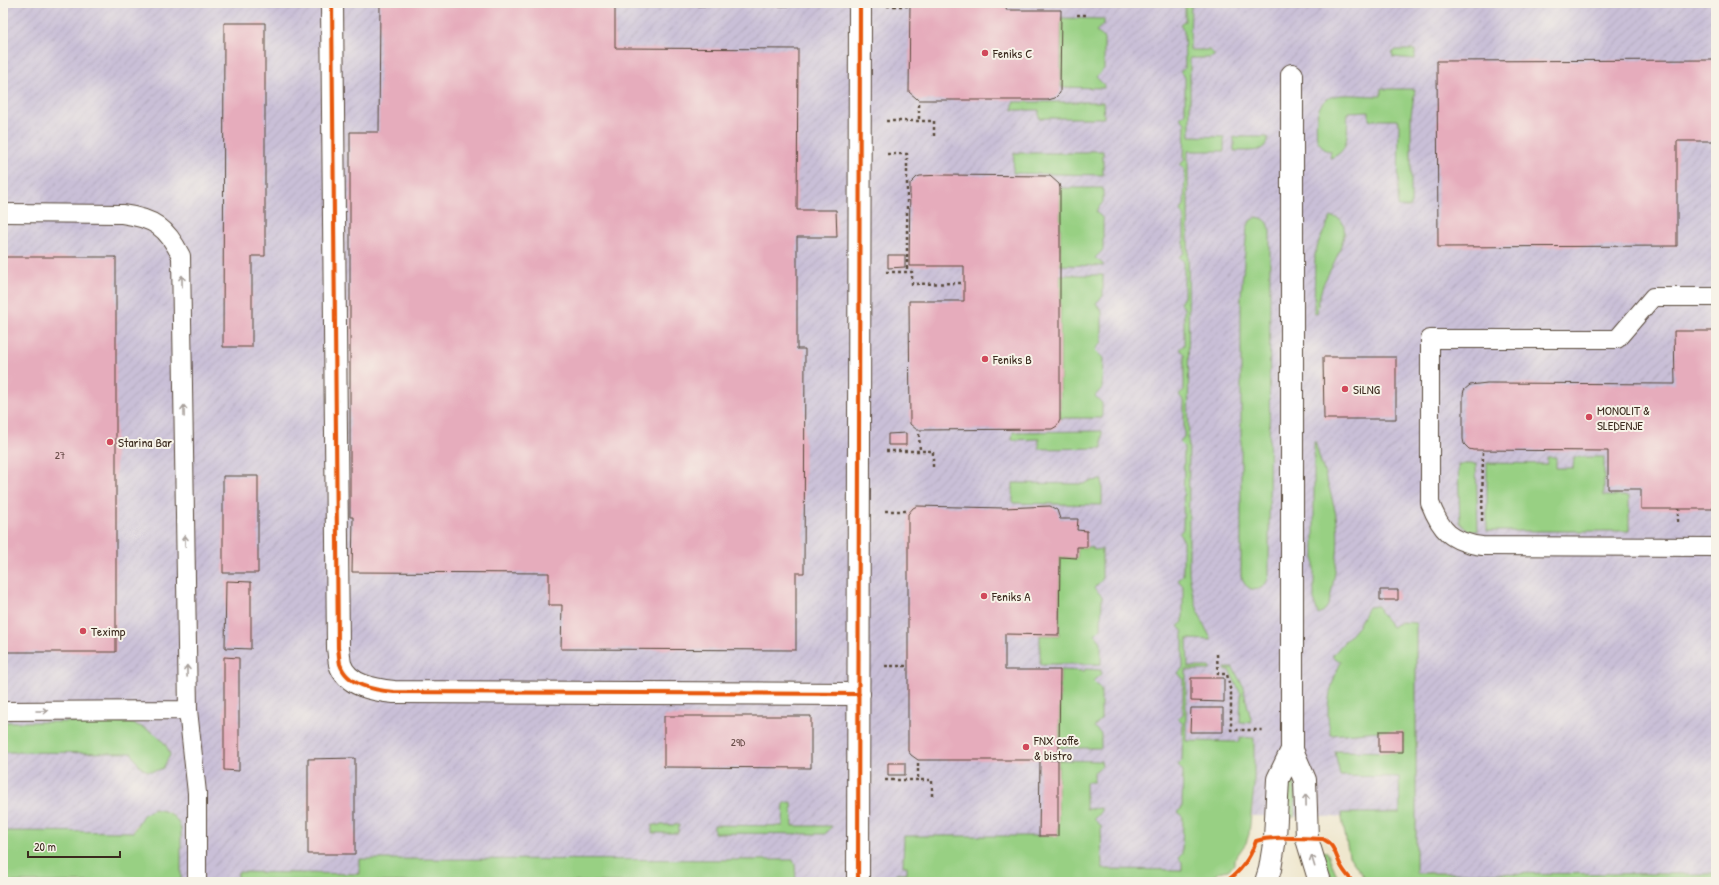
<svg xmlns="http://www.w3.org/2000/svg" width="1719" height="885" font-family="'Patrick Hand',sans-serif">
  <defs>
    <pattern id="industrial-furrows" width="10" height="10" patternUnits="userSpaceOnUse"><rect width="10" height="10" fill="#c9bfd7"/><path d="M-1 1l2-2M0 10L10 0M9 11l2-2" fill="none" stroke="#aea4b8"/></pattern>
  </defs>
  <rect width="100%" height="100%" fill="#f7f3e8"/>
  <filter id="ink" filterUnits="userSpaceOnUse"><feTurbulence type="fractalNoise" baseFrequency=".025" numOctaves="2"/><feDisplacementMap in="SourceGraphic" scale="8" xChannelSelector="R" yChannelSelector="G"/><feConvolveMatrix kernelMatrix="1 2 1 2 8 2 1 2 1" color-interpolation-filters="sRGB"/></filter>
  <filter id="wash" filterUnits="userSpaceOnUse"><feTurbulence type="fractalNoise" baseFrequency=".012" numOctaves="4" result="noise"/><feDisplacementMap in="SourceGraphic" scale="16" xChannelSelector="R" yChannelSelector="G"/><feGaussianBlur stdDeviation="0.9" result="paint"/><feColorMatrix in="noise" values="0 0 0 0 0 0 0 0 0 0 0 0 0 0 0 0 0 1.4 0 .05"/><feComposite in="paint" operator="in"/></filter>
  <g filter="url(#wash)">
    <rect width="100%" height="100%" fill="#efe7ce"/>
    <path fill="url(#industrial-furrows)" d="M3,3H1716V874L1416,873L1342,813V817L1252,816L1254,786V738L1240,737V742L1183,741L1182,870H1102L896,873V882H796L795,865L754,860L360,859V874L238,872L237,882H181V830L176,818L169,812L154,809L135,826L133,832L3,831Z"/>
    <path fill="#98d083" stroke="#6a7d50" d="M1185,3H1191L1190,50H1210L1214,54V56L1209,58H1190V136L1224,137V151H1188L1189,572C1192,597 1199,618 1212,640L1187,639L1188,667H1210V670H1186V741L1240,742V737L1254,738V786L1249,834L1246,843L1234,860V864L1232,867L1228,870L1219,872L1207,882H896V873H907V866H903L904,836H1058V760L1101,761L1102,766L1094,772V782H1086V809L1101,808V811L1094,819L1101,826L1102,869L1182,870V862L1178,858L1182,854L1183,817L1177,812L1182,808L1183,771L1178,765L1182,761L1183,724L1178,719L1183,714V679L1178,673L1183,668V632L1178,626L1183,622V586L1178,580L1183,575V539L1179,534L1183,529L1184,447L1179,442L1184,437V401L1179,395L1184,391V354L1179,349L1184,345V308L1180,303L1184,297V262L1179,257L1184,253V216L1180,211L1184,205L1185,170L1180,165L1184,160L1185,123L1180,118L1185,113V77L1180,72L1185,68L1184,31L1180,25L1185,21Z
      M1061,18L1104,19V24L1096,31L1104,38V69L1096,77L1104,85V88L1061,87Z
      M1396,50H1415V59L1393,57L1392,53Z
      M1381,89H1415L1411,115V207H1398L1399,120H1369V111L1348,112C1346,129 1352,152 1330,158L1331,151L1325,150L1317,140C1312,84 1338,96 1381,96Z
      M1013,102H1103L1104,118H1039V110H1013Z
      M1234,137H1268C1267,155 1247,150 1234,151Z
      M1089,151H1103V175L1013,173L1014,153H1086Z
      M1060,188H1103V202L1096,211L1103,219V250L1095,258L1103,264V266L1060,265Z
      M1256,217C1265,218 1268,221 1270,229L1269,576C1264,594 1246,594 1241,576V296L1247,228L1250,221Z
      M1331,217C1363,218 1328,272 1323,285C1320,294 1318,303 1317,313L1314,312L1315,254L1319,241Z
      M1060,275H1103V296L1096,303L1102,311V342L1095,350L1103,358L1102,388L1095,396L1102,403V418H1060Z
      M1102,431V448L1039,449V439L1012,440L1013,432Z
      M1314,441H1315C1320,463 1329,484 1334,506C1341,533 1337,563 1332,589C1330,599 1329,611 1318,614L1314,601Z
      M1547,457H1556V468H1573L1574,457H1604V496H1629V531H1487V463L1547,464Z
      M1458,464H1476L1478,531L1468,530L1460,523Z
      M1102,480V505L1013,503V483L1084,484L1090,481Z
      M1077,547H1091L1094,550L1102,549V580L1094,588L1102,596L1101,628L1095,634L1101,642V664H1040V635H1059L1060,557L1077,558Z
      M1378,606L1380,612L1392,627L1401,622L1416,623V873L1716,874V882H1367L1349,856L1341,813H1400L1399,777L1340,776L1335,751L1403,752V732L1379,731L1331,735C1324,709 1330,685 1341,662L1332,656L1358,626L1368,607Z
      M1225,668H1233L1242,684L1252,723L1240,722L1241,694L1229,670H1225Z
      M1085,669L1101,670V674L1093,681L1101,689V719L1094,727L1101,734V748H1059L1060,670L1084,671Z
      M3,722H124C142,725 165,735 170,755L163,768C146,776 139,768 132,753L3,752Z
      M1290,777L1295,780V817H1286L1287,780Z
      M792,802L793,826H832L825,834L714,833V825L783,826L784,803Z
      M154,809C168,811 177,815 181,830V882H3V831L133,832L143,815Z
      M652,825H679L678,833H652Z
      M1321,851L1327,852L1336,873L1344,882H1335L1328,870Z
      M360,859L793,860L795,865L796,882H237L238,872L360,874Z"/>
    <g id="blocks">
      <path fill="#e6acbc" d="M380,3H615V48L798,49L797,210H836L837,237H797V349H805L804,573H796V650L561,649L562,605H549V573L352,572L353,517H350V132H379Z
        M631,3H798V6H631Z
        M910,3H1007L1006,10H1061L1060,93L1055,98L1048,100H918L916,98L909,92Z
        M224,23H265V256H252V347H223Z
        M1716,60V141H1677V246L1438,247L1437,61Z
        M943,175L1050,176L1059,184L1060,188V420L1057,426L1052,429L917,430L910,424L909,301H964V266H909L910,184L917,177L920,176Z
        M888,255H905V267L888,268Z
        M3,257H116V652H3Z
        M1674,331H1716V497H1712L1713,509H1641V489H1608V451L1473,450L1469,449L1464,444L1463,439V395L1464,390L1470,385L1487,383L1675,384Z
        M1323,357H1396V419H1324Z
        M906,433V445H888V434Z
        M223,476H258V573H223Z
        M917,506L1004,508L1050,506L1057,510L1060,519H1078L1077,530L1087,531V547H1077V558L1060,557L1059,635L1005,634V670H1060L1059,750L1056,757L1050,760H1058V836H1039L1040,760H918L911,755L908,751V514L913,508Z
        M226,581L251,582V649L225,648Z
        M1380,590H1398V600H1380Z
        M224,657L239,658V771L224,770Z
        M1191,678H1224V702L1191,701Z
        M1191,708H1223V732H1190Z
        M664,716H811V768L664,767Z
        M1379,731H1403V752H1379Z
        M355,758V854H308V759Z
        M888,763H905V775H888Z"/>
    </g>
  </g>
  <g filter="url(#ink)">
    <use href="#blocks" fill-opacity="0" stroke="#564638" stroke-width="1"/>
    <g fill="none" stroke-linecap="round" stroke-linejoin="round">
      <defs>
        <path id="lane" d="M3,213L122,214C153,218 167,227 181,256L188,710L197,793V882
          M1716,297H1653L1617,339H1430V503C1441,531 1451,542 1482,546L1716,547
          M3,711L188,710"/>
        <path id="street" d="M332,3L338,648C339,653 339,659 340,664C347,686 375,690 394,692L859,694
          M1292,75V750L1305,780L1307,839L1320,882
          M858,882L860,3
          M1266,882L1270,869L1275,838L1278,779L1292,750"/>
      </defs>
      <use href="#lane" stroke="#564638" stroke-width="20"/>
      <use href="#street" stroke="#564638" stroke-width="24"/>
      <path stroke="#564638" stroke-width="2.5" stroke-dasharray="3 3" stroke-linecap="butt" d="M887,6H910
        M1077,15H1087
        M919,104V121
        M886,121H934V138
        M887,154H907V272
        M886,272H912V284L964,283
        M919,434L920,451
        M886,451H933V469
        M885,511H909
        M1482,521L1483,450
        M1678,522V509
        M1217,654L1218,674H1227L1231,693V730H1265
        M885,666H907
        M918,763V781
        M885,780H932V797"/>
      <use href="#lane" stroke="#fff" stroke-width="18"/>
      <use href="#street" stroke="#fff" stroke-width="22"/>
      <defs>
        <path id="cycleway" d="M332,3L338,648C339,653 339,659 340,664C347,686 375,690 394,692L859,694
          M858,882L860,3
          M1225,882C1241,872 1250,859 1256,841C1277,835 1301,839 1323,839C1334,844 1335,854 1340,864C1343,871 1348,876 1353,882"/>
      </defs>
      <use href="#cycleway" stroke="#f7f3e8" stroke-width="6"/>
      <use href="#cycleway" stroke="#e8590c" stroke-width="4"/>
    </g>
    <defs><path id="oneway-shaft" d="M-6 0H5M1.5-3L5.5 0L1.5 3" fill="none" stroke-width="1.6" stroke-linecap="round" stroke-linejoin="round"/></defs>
    <g stroke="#a79f9a">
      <use href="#oneway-shaft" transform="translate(182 281) rotate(-91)"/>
      <use href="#oneway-shaft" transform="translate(184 411) rotate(-91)"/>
      <use href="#oneway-shaft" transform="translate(185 541) rotate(-91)"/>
      <use href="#oneway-shaft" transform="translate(187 671) rotate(-91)"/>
      <use href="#oneway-shaft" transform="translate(42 711)"/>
      <use href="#oneway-shaft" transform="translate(1306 800) rotate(-91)"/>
      <use href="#oneway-shaft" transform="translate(1313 861) rotate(-107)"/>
    </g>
  </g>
  <g fill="#d1495b" stroke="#f7f3e8" stroke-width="1.5">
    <circle cx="985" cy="53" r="4"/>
    <circle cx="985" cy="359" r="4"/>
    <circle cx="1345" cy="389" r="4"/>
    <circle cx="1589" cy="417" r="4"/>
    <circle cx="110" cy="442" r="4"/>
    <circle cx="984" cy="596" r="4"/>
    <circle cx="83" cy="631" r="4"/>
    <circle cx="1026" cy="747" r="4"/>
  </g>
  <g text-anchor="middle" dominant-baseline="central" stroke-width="4" stroke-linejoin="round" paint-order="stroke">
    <g font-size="11" fill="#664a46">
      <text x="60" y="455">27</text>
      <text x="738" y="742">29D</text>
    </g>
    <g font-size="13" fill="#3b2a1e" stroke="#f7f3e8" text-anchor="start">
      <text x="993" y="53">Feniks C</text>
      <text x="993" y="359">Feniks B</text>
      <text x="1353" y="389">SiLNG</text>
      <text x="1597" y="410">MONOLIT &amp;<tspan x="1597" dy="15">SLEDENJE</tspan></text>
      <text x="118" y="442">Starina Bar</text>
      <text x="992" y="596">Feniks A</text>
      <text x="91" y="631">Teximp</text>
      <text x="1034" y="740">FNX coffe<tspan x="1034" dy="15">&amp; bistro</tspan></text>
    </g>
  </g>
  <rect width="1719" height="885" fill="none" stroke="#f7f3e8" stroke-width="16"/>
  <path d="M28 851v6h92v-6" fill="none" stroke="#3b2a1e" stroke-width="2"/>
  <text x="34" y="851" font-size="12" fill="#3b2a1e" stroke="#f7f3e8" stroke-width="3" paint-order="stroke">20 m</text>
</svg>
